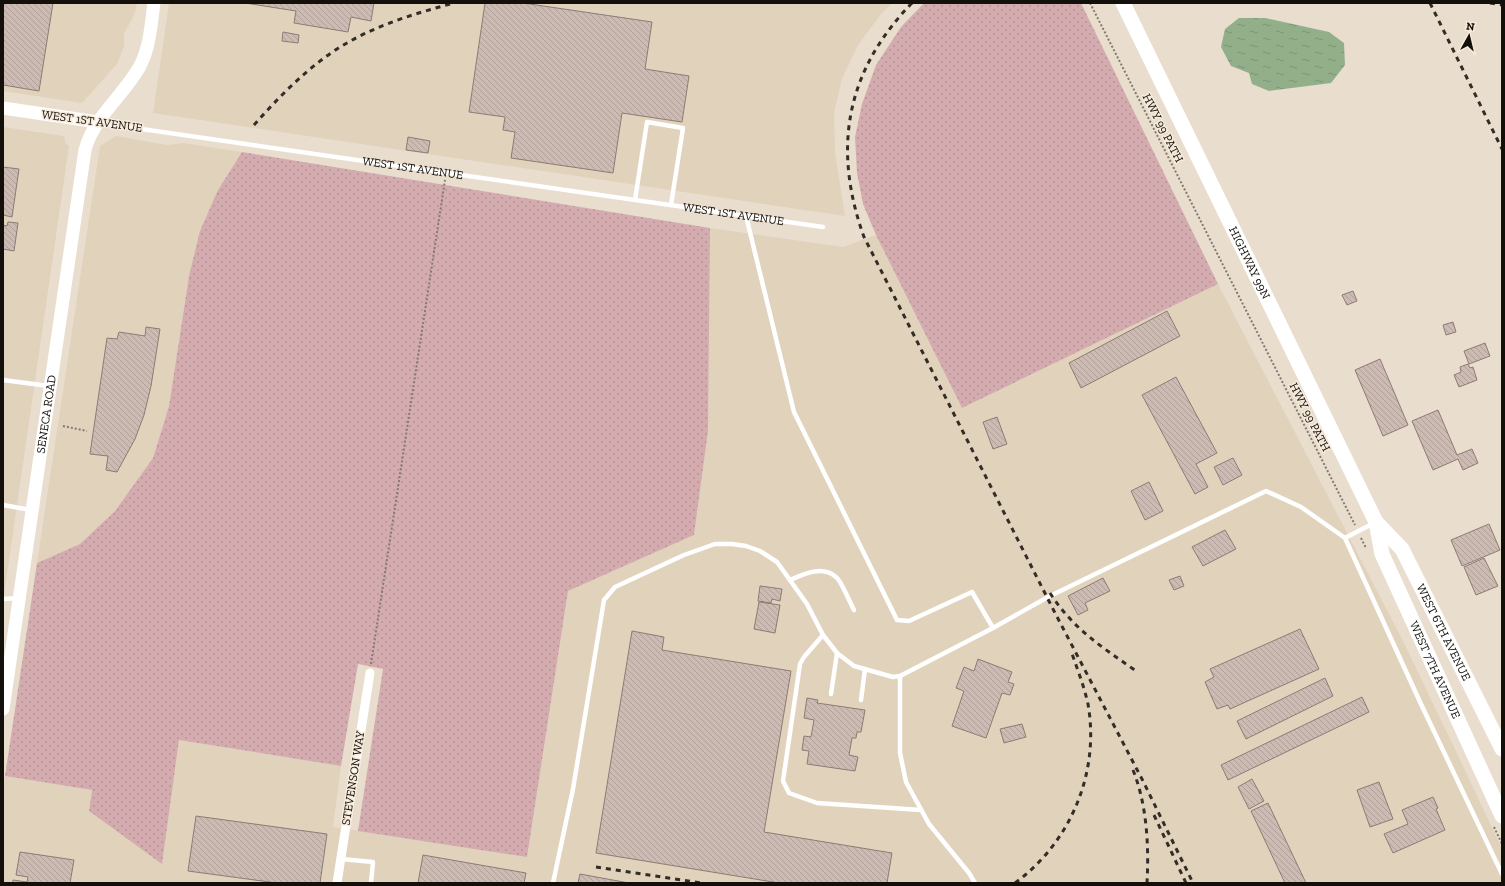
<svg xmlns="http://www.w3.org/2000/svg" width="1505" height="886" font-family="'Zilla Slab',serif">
  <defs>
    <pattern id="grass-dots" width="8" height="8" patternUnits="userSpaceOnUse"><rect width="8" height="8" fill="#d4acaf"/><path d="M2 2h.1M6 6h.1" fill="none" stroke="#b59395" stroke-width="1.8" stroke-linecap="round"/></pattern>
    <pattern id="water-ripples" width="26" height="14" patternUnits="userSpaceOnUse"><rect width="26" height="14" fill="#92af8a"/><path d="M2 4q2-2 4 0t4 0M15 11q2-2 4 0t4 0" fill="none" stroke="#7d9576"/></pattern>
    <pattern id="building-back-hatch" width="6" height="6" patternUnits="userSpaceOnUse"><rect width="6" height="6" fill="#cdbbb3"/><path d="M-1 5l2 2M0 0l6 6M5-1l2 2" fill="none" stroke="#afa099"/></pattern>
  </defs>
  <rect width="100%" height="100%" fill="#e9ddce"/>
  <path fill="#e1d2bc" d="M3,3H137L135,13L124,34V46L117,64L82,103L3,91Z
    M169,3H892L881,14L858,45L842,79L834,113L835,152L845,216L153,113Z
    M3,127L64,136L66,144L69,146L3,602Z
    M116,136L167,145L183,143L242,152L218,190L189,276L169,406L153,458L115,511L80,544L37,563L100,146Z
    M710,228L843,247L876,235L962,408L1218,284L1404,643L1462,764L1502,849V883H3V791L5,776L92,790L89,811L162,863L179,740L341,766L333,827L527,856L568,591L694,535L708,431Z"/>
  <path fill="url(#grass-dots)" d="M924,3H1081L1218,284L962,408L876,235L863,204L857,173L855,137L862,104L876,65L901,27Z
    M242,152L710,228L708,431L694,535L568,591L527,857L358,831L383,669L358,664L341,766L179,740L162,864L89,811L92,790L5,776L37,563L80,544L115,511L153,458L169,406L189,276L200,231L218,190Z"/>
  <path fill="url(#water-ripples)" d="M1239,18H1265L1329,32L1344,43L1345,65L1331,83L1269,91L1252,84L1249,73L1231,66L1221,47L1225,29Z"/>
  <path fill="url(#building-back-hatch)" stroke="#8d7b74" d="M3,3H53L39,91L3,85Z
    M245,3H374L371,21L351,17L348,32L294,23L296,11Z
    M485,3H523L652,22L645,69L689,76L682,122L622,113L613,173L511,158L515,132L503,130L505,117L469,112Z
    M283,32L299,35L298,43L282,41Z
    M408,137L430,141L428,153L406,150Z
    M3,167L19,169L12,217L3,215Z
    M8,222L18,223L14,251L3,249V225L7,226Z
    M1353,291L1357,301L1347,305L1342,295Z
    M1167,311L1180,336L1081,388L1069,363Z
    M1453,322L1456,332L1446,335L1443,325Z
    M146,327L160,329L151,386L144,415L135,439L117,472L106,470L108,456L90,454L107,338L117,339L119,332L145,336Z
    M1485,343L1490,356L1469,364L1464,351Z
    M1380,359L1408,425L1383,436L1355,370Z
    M1468,364L1470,368L1473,367L1477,380L1459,387L1454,375L1461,372L1460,367Z
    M1176,377L1217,453L1196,464L1208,487L1195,494L1142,395Z
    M1438,410L1457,455L1472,449L1478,463L1463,470L1458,459L1433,470L1412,421Z
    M997,417L1007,444L993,449L983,422Z
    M1233,458L1242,475L1223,485L1214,467Z
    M1149,482L1163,511L1145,520L1131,491Z
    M1489,524L1500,550L1462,566L1451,540Z
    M1225,530L1236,549L1203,566L1192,547Z
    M1484,558L1498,586L1476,595L1464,567Z
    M1180,576L1184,586L1174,590L1169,580Z
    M1103,578L1110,591L1085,603L1088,610L1078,615L1068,596Z
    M760,586L782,589L780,601L772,599L771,603L758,601Z
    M759,602L780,605L775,633L754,629Z
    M1300,629L1319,669L1230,709L1228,705L1217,709L1205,682L1214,677L1210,669Z
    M632,631L664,637L662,650L791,671L764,832L892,853L887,883H779L596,853Z
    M978,659L1012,672L1008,682L1014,684L1010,695L1002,693L986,738L952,726L964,691L956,688L964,667L974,671Z
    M1325,678L1333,696L1246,739L1237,721Z
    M1362,697L1369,712L1228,780L1221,765Z
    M807,698L818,700L817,703L865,710L861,732H857L856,738H852L849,755L858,757L855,771L807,764L809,751L802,750L804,736L811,737L814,720L804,718Z
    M1022,724L1026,737L1004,743L1000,729Z
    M1252,779L1264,801L1249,809L1238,787Z
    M1379,782L1393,819L1370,827L1357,790Z
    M1433,797L1438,808L1436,809L1445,830L1393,853L1384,834L1408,824L1402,810Z
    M1268,803L1306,883H1285L1251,811Z
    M196,816L327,834L320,883H277L188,871Z
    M20,852L74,860L70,883H13V880L27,882L28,877L16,875Z
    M423,855L526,873L524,883H418Z
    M580,874L629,883H578Z"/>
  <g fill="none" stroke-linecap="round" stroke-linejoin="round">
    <path stroke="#827a6f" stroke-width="2" stroke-dasharray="2 2" stroke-linecap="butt" d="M1090,3L1355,525
      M63,426L87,431
      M1361,538L1366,548
      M371,664L445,180
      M1494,827L1502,844"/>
    <g stroke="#fff" stroke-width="4.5">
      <path id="s1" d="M100,123L823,227"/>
      <path d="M635,200L647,122L683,128L671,205"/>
      <path d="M746,216L794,412L897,620L909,621L972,592L993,628"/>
      <path d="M3,380L49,386"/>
      <path d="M3,505L31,510"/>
      <path d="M1345,538L1374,523"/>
      <path d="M790,580C804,574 822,565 836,577C841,580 850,603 854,610"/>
      <path d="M3,599L18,598"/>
      <path d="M823,635L804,657L800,664L783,781L789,793L817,803L921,810"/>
      <path d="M900,676V753L906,782L929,824L969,873L975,883"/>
      <path d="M831,694L837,653"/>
      <path d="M861,700L865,669"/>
      <path d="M341,859L373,862L371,883"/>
      <path d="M553,883L573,789L604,600L615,587L684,555L715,544H732L746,546L760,551L777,562L807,604L823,635L837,653L854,666L893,677L900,676L993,628L1048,597L1266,491L1301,507L1345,538L1420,702L1502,874"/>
    </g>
    <path stroke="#fff" stroke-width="9" d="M337,883L370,673"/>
    <g stroke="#fff" stroke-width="13">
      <path d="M3,108L98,122"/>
      <path id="s2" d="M3,709L85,150C93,118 124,95 140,66C150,47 151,24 154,3"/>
    </g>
    <g stroke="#fff" stroke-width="15">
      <path id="s3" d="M1123,3L1376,522L1402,549L1502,749"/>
      <path id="s4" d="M1376,522L1382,554L1502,816"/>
    </g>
    <path stroke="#322d27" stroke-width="3" stroke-dasharray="5 5" stroke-linecap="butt" d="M912,3C846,71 832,148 864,237L1054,611L1143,781L1193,883
      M1430,3L1502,149
      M1490,3L1502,5
      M254,125C279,97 305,70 337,49C373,26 413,14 454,3
      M1050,593C1073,629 1102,647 1136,671
      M1133,770C1147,805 1149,846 1147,883
      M1154,815L1186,883
      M596,867L702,883
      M1015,883C1071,842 1100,772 1088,704C1084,686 1077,668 1071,651"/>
  </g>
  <g text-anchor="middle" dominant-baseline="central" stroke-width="3" stroke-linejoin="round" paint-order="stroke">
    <g font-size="12" fill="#130f0a" stroke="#f6ebdb">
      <text transform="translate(92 121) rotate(8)">WEST 1ST AVENUE</text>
      <text transform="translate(1163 128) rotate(63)">HWY 99 PATH</text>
      <text stroke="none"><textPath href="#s1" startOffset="316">WEST 1ST AVENUE</textPath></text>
      <text stroke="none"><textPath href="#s1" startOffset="640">WEST 1ST AVENUE</textPath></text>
      <text stroke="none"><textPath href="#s3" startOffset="289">HIGHWAY 99N</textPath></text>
      <text stroke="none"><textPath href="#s2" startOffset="298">SENECA ROAD</textPath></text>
      <text transform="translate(1310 417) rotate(63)">HWY 99 PATH</text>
      <text stroke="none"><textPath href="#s3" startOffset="708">WEST 6TH AVENUE</textPath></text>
      <text stroke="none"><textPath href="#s4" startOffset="160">WEST 7TH AVENUE</textPath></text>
      <text transform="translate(353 778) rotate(-81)">STEVENSON WAY</text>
    </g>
  </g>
  <rect width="1505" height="886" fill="none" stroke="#130f0a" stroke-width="8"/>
  <g transform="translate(1469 36) rotate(8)" stroke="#f6ebdb" stroke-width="3" paint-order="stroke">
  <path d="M0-3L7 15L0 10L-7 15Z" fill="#130f0a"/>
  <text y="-6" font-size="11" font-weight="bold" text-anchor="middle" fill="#130f0a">N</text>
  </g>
</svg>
